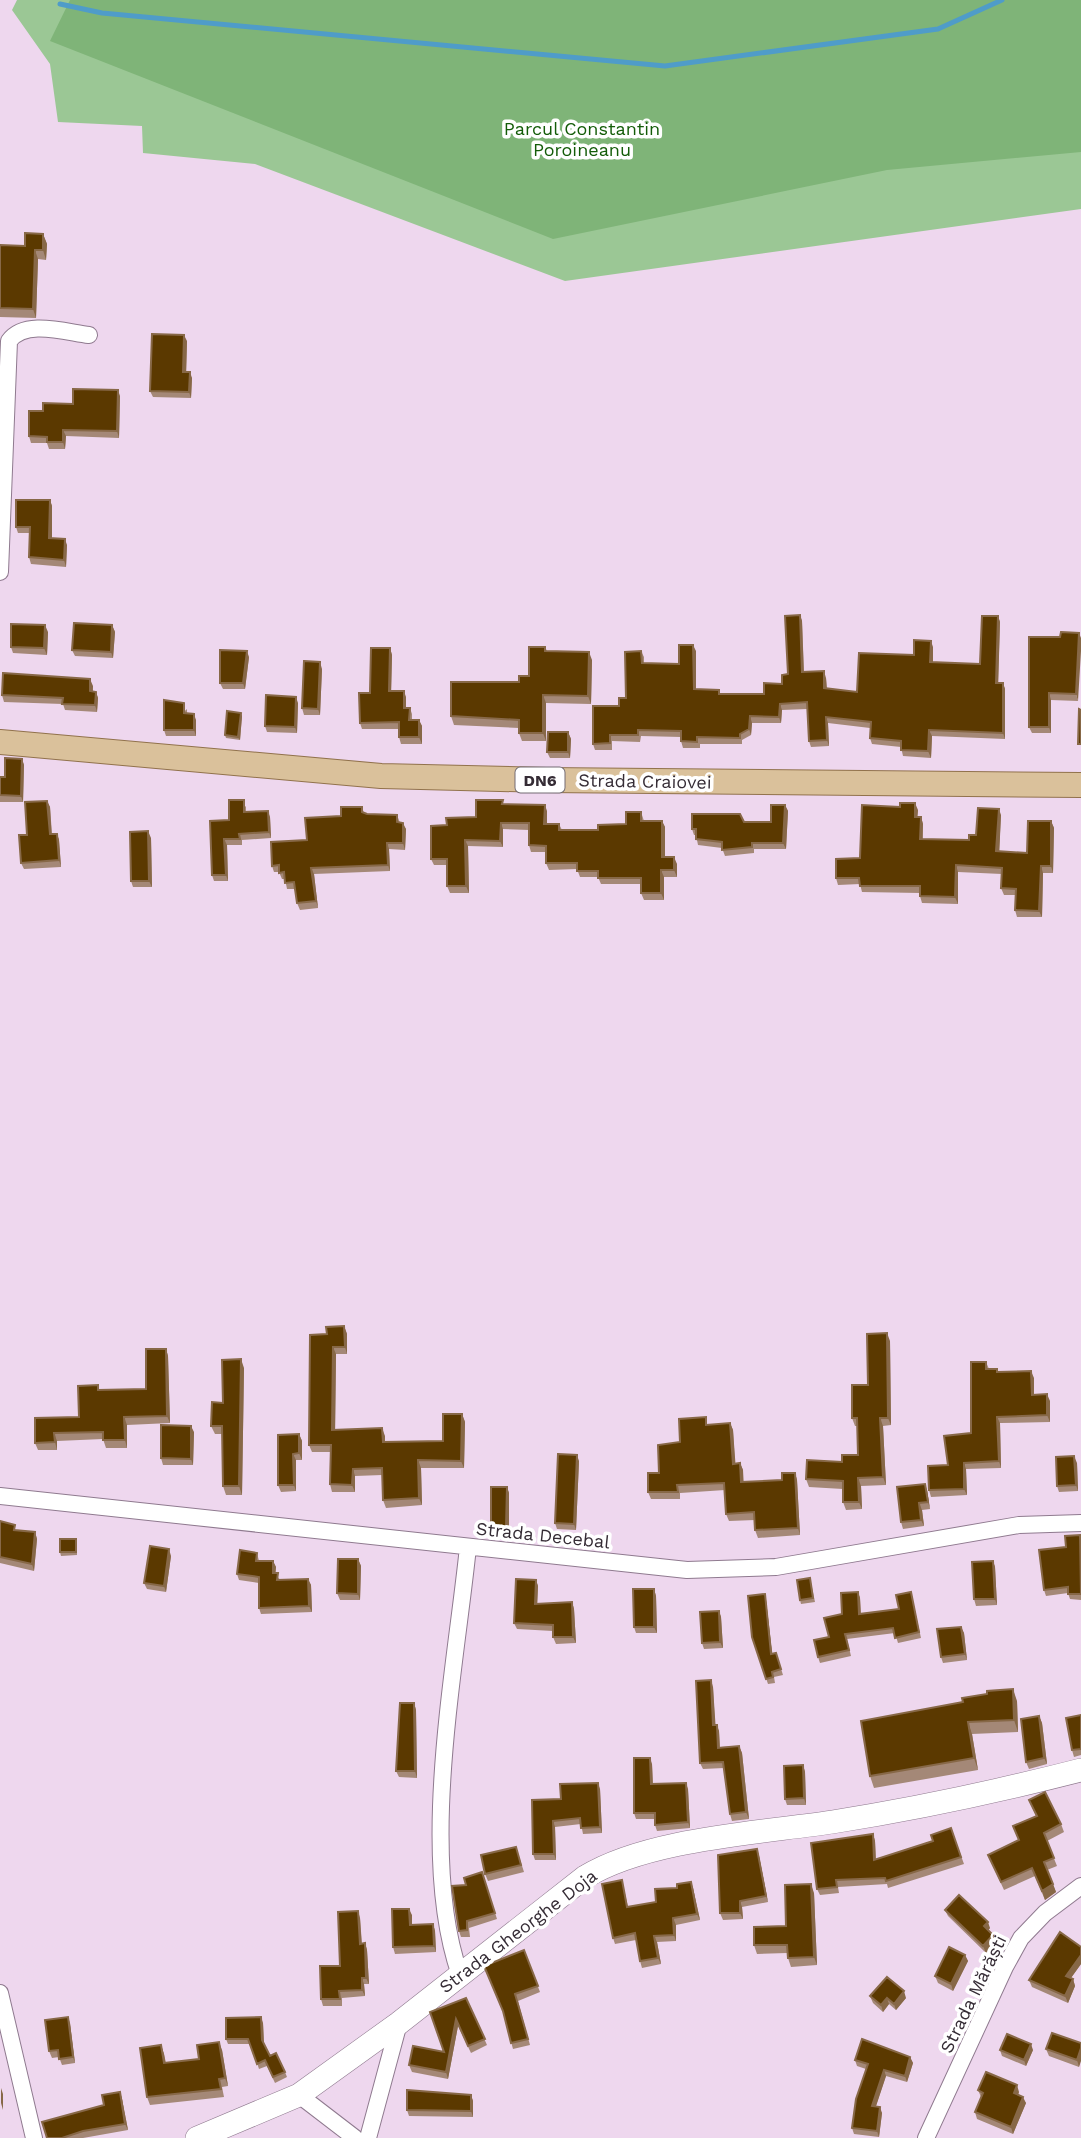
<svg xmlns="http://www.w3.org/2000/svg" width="1081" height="2138" font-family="'Work Sans',sans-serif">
  <rect width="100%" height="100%" fill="#eed7ee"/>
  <path fill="#9bc795" d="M17,0H1081V209L565,281L255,164L143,153L142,126L58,122L50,64L12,10Z"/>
  <path fill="#7fb478" d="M70,0H1081V152L887,170L553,239L50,41Z"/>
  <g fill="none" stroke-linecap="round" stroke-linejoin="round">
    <path stroke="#4f9cc9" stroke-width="5" d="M60,4L102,13L665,66L938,29L1002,0"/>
    <defs>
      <path id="street" d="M0,572L9,341C25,319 65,332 89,335
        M0,1496L687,1570L776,1567L1019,1525L1081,1523
        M460,1975C418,1855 455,1673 468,1547
        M0,1993L34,2138
        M299,2095L355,2138
        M368,2138L399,2023
        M926,2138L1005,1967L1021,1938L1045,1913L1081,1886"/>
      <path id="secondary" d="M197,2138L299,2095L399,2023L585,1877C647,1839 758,1833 832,1822C915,1809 999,1791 1081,1770"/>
      <path id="primary" d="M0,742L381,776L546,780L1081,785"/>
    </defs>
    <use href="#street" stroke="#8f7a8f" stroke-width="18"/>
    <use href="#secondary" stroke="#8f7a8f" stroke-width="24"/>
    <use href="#primary" stroke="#91724c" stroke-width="26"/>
    <use href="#street" stroke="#fff" stroke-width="16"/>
    <use href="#secondary" stroke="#fff" stroke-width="23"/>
    <use href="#primary" stroke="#dac19b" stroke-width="24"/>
  </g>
  <path fill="#a48877" d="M43,234L47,244L46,260L38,259L36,318L0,317V245L25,246Z
    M187,341L186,372L192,378L191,398L153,397L150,391Z
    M120,396L119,438L66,436L65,449H49L47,443H31L29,436L43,411L73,404Z
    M50,500L52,506V538L67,545L66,567L31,564L29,557L30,533H18L16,527Z
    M800,615L802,621L804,672L826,678L827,688L857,692L914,655L933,647V662L980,664L998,616L1000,622L998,683H1003L1005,689V739L932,736L931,758L903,756L901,747L872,744L870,738V728L828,723L829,746L811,747L809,741L807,709L782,710L781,723H752L751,735L742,740V744H700V748H683L681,741V737L641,736L640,742L612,741V750H595L593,744L626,698L641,651L644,657V663L679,664L696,651V689L720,694H764L782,684L788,674Z
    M112,625L115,632L113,658L75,656L72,650Z
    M48,632L47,655L13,653L11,647Z
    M1060,637L1078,701L1051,700V733H1032L1029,727Z
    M545,647L547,651L592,660L591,704L546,703V741H522L519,733V728L454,725L451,716L529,676Z
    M390,648L392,655L391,691L406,697V708H410L412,714V720H419L422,726V744H401L399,737V729H362L360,723L370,693Z
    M249,657L245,689H223L220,683Z
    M322,669L320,715H304L302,708Z
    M93,686V692H96L98,698L97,712L65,710L63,704L4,702L2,695Z
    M298,703L297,733L267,732L265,726Z
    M187,709V714L196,720V736H166L164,730Z
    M242,716L240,740L226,738L225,735Z
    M568,732L571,739L570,758H550L547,752Z
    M22,759L24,765L23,802H0V777H5Z
    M47,801L50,807L52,834H57L59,840L61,867L24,869L21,863L27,835Z
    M504,804L547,811V824H559L562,830H598L626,824L641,812L644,821H662L665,827V857L677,864V877H664V900H644L641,893V884H601L598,877H580L577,869L549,870L546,863V852H531L529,845V830L503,829V847L468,846L469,893H450L447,886V865H434L431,859L447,825L476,817Z
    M785,805L788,811L786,849H754V853L725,856L722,848L698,845L696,835H694L692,829L744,822H771Z
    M246,806V812L270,817L271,838L242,840V845H227L228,881H214L212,875L229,820Z
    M362,807L364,813L367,814L397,815L400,823L406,829L405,850L389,849L390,871L314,874L318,908L300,910L297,903L295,889H287L285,879H282L279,872H274L272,866L341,816Z
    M918,810L917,817H921L923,824V839L969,840L1001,815L999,852L1027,853L1051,821L1054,828L1053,873H1043L1042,917H1017L1015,910V895H1004L1001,888L1002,874L958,872V904L922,903L920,896V893L862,892L860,884L838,885L836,878Z
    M151,838L152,887H133L131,881Z
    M344,1326L347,1334V1354H336L335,1430L385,1436V1442L443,1441L462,1414L465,1422L464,1468H421L422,1505L386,1508L383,1500L382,1475L355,1476V1492H332L330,1484V1452H312L309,1445L327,1334Z
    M890,1341L891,1425L883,1426L886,1485L861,1486L862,1509L846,1510L843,1502V1489L809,1487L806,1479L858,1455L857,1426H855L852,1418Z
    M166,1349L168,1356L170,1423L127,1425V1448H106L103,1439L57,1441V1450H38L35,1443L79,1417L100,1390L146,1389Z
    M986,1362L989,1369L998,1372L1034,1378V1395L1050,1401V1422L1000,1423L1001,1468L966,1469L967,1495L931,1497L929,1490L971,1433Z
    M244,1368L242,1495H226L223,1486L222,1434H215L211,1426L223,1403Z
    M730,1423L733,1430L735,1464L740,1463L743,1470V1482L782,1480L795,1473L797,1480L800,1535L758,1538L755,1530V1520L729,1521L726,1514L725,1490L680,1493V1499H651L648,1492L659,1473L680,1442L709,1425Z
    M194,1432L193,1465H163L161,1458Z
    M299,1434L302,1441V1460H296V1491L281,1492L278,1485Z
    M579,1461L576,1530L557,1529L555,1523Z
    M1077,1463L1078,1491L1059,1492L1057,1486Z
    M507,1487L509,1493V1534H493L491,1527Z
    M927,1490L930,1509L922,1510L924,1526L903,1529L901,1522Z
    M0,1521L18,1531L35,1532L37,1539L34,1571L0,1563Z
    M1081,1539V1600L1070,1599L1068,1593L1046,1596L1044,1590L1066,1547Z
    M77,1542V1555L61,1556L60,1552Z
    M257,1553L259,1561H273L276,1567L275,1573L280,1580L308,1579L311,1585L312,1612L261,1614L259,1608V1583L239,1580L237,1574Z
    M171,1556L166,1592L147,1589L144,1583Z
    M358,1559L361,1566L360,1600H340L337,1593Z
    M993,1561L995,1567L997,1605L976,1606L974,1599Z
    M810,1578L815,1602L801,1604L800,1600Z
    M536,1580L538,1586L537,1604L572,1602L574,1609L576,1643L556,1644L553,1637V1631L517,1629L514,1623Z
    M654,1589L656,1596L657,1633H636L634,1627Z
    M858,1592L860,1598L861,1614L899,1609L911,1592L921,1638L898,1643L895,1633L847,1639L851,1656L820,1663L818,1657L829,1637L842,1614Z
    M766,1600L772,1654L776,1653L783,1675L774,1677L775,1683L768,1684L752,1637Z
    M719,1611L721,1617L723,1648L704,1649L702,1643Z
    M961,1627L964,1633L967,1660L943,1663L941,1657Z
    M713,1687L715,1725L719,1731L720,1747L739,1746L742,1753L749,1819L732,1821L730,1814L724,1768L703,1769L700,1763Z
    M1017,1701L1018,1732L972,1734L978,1770L874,1788L870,1776L861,1721Z
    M414,1703L416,1710L417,1778L399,1777L396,1771Z
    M1081,1715V1755L1074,1757L1072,1750Z
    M1039,1716L1042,1723L1047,1764L1029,1769L1026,1762Z
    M652,1764L653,1784L688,1789L690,1828L657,1831L655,1825V1819H636L634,1813Z
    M803,1765L805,1772L806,1805H787L785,1799Z
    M600,1789L602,1833L583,1834L581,1824L555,1827L556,1860H535L533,1854L561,1799Z
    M1029,1800L1061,1824L1064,1832L1047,1841L1057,1866L1047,1870L1056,1892L1045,1900L1035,1876L1004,1890L988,1855L1018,1841L1036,1816Z
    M951,1828L964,1864L888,1888L887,1884L838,1887L839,1893L820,1895L817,1889L873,1834L875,1841L876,1859L933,1841Z
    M516,1847L524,1872L488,1881L485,1874Z
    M757,1849L759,1856L768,1902L742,1907L743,1919L723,1920L720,1913Z
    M482,1872L497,1919L469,1928L470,1937H461L459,1931L466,1885Z
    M622,1880L628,1907L656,1902L693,1888L700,1920L676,1925V1941L657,1942L661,1964L642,1968L640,1961L636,1940L615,1944L613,1938Z
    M814,1893L817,1965L791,1967L788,1958L787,1953L757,1954L754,1945L786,1926Z
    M945,1910L990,1928L988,1930L996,1942L986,1953L948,1916Z
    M412,1915V1925L433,1924L435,1931L436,1952L395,1954L393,1947Z
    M360,1918L362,1944L365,1943L367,1950L369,1984H364L365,1996L342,1998V2006H323L321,1999L340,1966Z
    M524,1950L540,1992L518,2001L530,2045L513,2049L503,2013Z
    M965,1955L968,1961L953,1991L938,1983L935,1976Z
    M1081,1964L1071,1978L1073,1979L1075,1986L1068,2003L1032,1987L1029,1980Z
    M870,1996L906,1998L896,2010L889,2004L883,2012L873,2003Z
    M466,1998L487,2045L471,2053L458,2026L448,2079L412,2072L409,2065L444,2052Z
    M70,2023L75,2063L62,2065L59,2057L52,2058L49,2051Z
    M263,2023L264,2044L270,2056L285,2072L287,2077L275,2083L267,2066L259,2069L251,2044H228L226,2039Z
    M1081,2043L1079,2067L1049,2056L1046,2049Z
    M161,2045L164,2054L166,2063L199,2059L222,2050L228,2086L222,2087L224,2097L150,2105L147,2097Z
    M1000,2050H1033L1026,2066L1002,2056Z
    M910,2057L913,2063L907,2082L886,2076L876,2106L882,2113L879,2137L854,2134L852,2128L866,2069L857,2066L855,2060Z
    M978,2090L1019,2092L1018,2095L1026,2103L1013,2134L977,2119L975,2112L981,2097Z
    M120,2092L122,2099L128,2130L83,2138H47L104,2105Z
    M471,2095L473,2101V2117L409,2116L407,2110Z"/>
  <path fill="#876847" d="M43,234L47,244L46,260L43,250Z
    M35,250L38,259L36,318L33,309Z
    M184,335L187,341L186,378L183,372Z
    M190,372L192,378L191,398L189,392Z
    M118,390L120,396L119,438L117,431Z
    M63,430L66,436L65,449L63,442Z
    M50,500L52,506V544L49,538Z
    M65,539L67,545L66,567L64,560Z
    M800,615L802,621L804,679L802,672Z
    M998,616L1000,622L998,690L996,683Z
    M45,625L48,632L47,655L44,648Z
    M112,625L115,632L113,658L111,652Z
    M1079,633L1081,638V651L1078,701L1076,694Z
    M931,641L933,647V668L930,662Z
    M693,645L696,651V695L694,689Z
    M390,648L392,655L391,697L389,691Z
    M247,651L249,657L245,689L243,683Z
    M589,652L592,660L591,704L588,696Z
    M320,662L322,669L320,715L318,709Z
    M824,671L826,678L827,694L824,688Z
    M90,679L93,686L92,698L90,691Z
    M1003,683L1005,689V739L1003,733Z
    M404,691L406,697V714L404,708Z
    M96,692L98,698L97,712L95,705Z
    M1049,693L1051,700V733L1049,727Z
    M543,695L546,703V741L543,733Z
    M296,697L298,703L297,733L295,727Z
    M780,704L782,710L781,723L779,717Z
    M241,713L242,716L240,740L238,737Z
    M194,714L196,720V736L194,730Z
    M750,716L752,723L751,735L749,729Z
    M826,717L828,723L829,746L827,740Z
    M419,720L422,726V744L419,737Z
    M929,730L932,736L931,758L928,751Z
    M568,732L571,739L570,758L568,752Z
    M22,759L24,765L23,802L21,796Z
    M47,801L50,807L52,841L50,834Z
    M915,803L918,810L917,823L915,817Z
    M545,805L547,811V831L544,824Z
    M785,805L788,811L786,849L783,843Z
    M999,809L1001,815L999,858L996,851Z
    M268,811L270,817L271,838L269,832Z
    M921,817L923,824L922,846L920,839Z
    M662,821L665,827V864L662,857Z
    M1051,821L1054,828L1053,873L1051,866Z
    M403,823L406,829L405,850L403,843Z
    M501,823L503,829V847L500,841Z
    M148,831L151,838L152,887L149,881Z
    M57,834L59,840L61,867L59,860Z
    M224,839L227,845L228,881L226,875Z
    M465,840L468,846L469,893L466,886Z
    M387,843L389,849L390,871L388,865Z
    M674,857L677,864V877L674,870Z
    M956,865L958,872V904L955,897Z
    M1041,866L1043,873L1042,917L1039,911Z
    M311,868L314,874L318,908L316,901Z
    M661,870L664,877V900L661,893Z
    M344,1326L347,1334V1354L345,1347Z
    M887,1333L890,1341L891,1425L888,1418Z
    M333,1347L336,1354L335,1437L332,1430Z
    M166,1349L168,1356L170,1423L167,1416Z
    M241,1359L244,1368L242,1495L239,1486Z
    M1031,1371L1034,1378V1401L1032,1395Z
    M1047,1394L1050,1401V1422L1047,1415Z
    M462,1414L465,1422L464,1468L461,1461Z
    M124,1417L127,1425V1448L125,1440Z
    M997,1417L1000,1423L1001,1468L999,1461Z
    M880,1418L883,1426L886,1485L883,1477Z
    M730,1423L733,1430L736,1471L733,1464Z
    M191,1426L194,1432L193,1465L191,1459Z
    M382,1428L385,1436V1449L383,1442Z
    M54,1433L57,1441V1450L55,1442Z
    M299,1434L302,1441V1460L299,1453Z
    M293,1454L296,1460V1491L294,1485Z
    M577,1455L579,1461L576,1530L574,1524Z
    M1074,1456L1077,1463L1078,1491L1076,1485Z
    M418,1460L421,1468L422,1505L419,1498Z
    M740,1463L743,1470L744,1489L741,1482Z
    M964,1463L966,1469L967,1495L964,1489Z
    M353,1469L355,1476V1492L352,1485Z
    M795,1473L797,1480L800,1535L798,1528Z
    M858,1478L861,1486L862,1509L859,1502Z
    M925,1484L927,1490L930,1509L928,1502Z
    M507,1487L509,1493V1534L506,1527Z
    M919,1503L922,1510L924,1526L921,1520Z
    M35,1532L37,1539L34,1571L32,1564Z
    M169,1549L171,1556L166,1592L164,1586Z
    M358,1559L361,1566L360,1600L358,1594Z
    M273,1561L276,1567L275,1580L273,1573Z
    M993,1561L995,1567L997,1605L995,1599Z
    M308,1579L311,1585L312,1612L309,1606Z
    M536,1580L538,1586L537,1610L535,1604Z
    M654,1589L656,1596L657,1633L654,1627Z
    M858,1592L860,1598L861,1620L859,1614Z
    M765,1594L766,1600L773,1659L771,1654Z
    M572,1602L574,1609L576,1643L573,1637Z
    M719,1611L721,1617L723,1648L720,1642Z
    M961,1627L964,1633L967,1660L965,1654Z
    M711,1680L713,1687L716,1732L713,1725Z
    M1013,1689L1017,1701L1018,1732L1014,1720Z
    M414,1703L416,1710L417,1778L415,1771Z
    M1039,1716L1042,1723L1047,1764L1044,1758Z
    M968,1722L972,1734L978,1770L974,1758Z
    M717,1725L719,1731L720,1754L718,1748Z
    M739,1746L742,1753L749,1819L746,1812Z
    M650,1758L652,1764L653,1790L651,1784Z
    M803,1765L805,1772L806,1805L804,1798Z
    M598,1783L600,1789L602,1833L600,1827Z
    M686,1783L688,1789L690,1828L688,1822Z
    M553,1821L555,1827L556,1860L554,1854Z
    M873,1834L875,1841L876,1866L874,1860Z
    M757,1849L759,1856L768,1902L766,1896Z
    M691,1882L693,1888L700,1920L697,1914Z
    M811,1884L814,1893L817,1965L814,1957Z
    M1053,1884L1056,1892L1045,1900L1042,1891Z
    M740,1901L742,1907L743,1919L740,1913Z
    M409,1909L412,1915V1932L410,1925Z
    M358,1911L360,1918L362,1950L360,1944Z
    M673,1918L676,1925V1941L674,1935Z
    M988,1922L990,1928L986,1933L984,1926Z
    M433,1924L435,1931L436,1952L434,1946Z
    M993,1935L996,1942L986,1953L983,1946Z
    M654,1936L657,1942L661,1964L658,1958Z
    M365,1943L367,1950L369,1984L366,1978Z
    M965,1955L968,1961L953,1991L951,1984Z
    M1081,1955V1964L1068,1982L1066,1976Z
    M362,1978L364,1984L365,1996L362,1990Z
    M1073,1979L1075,1986L1068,2003L1065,1996Z
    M904,1991L906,1998L896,2010L894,2004Z
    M887,1998L889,2004L883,2012L881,2005Z
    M68,2017L70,2023L75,2063L73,2057Z
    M261,2017L263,2023L264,2045L262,2040Z
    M456,2019L458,2026L448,2079L446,2072Z
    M219,2042L222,2050L228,2086L225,2078Z
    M1031,2044L1033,2050L1026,2066L1024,2060Z
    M161,2045L164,2054L167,2072L164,2063Z
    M1081,2048V2061L1079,2067L1077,2060Z
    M910,2057L913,2063L907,2082L905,2076Z
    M884,2070L886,2076L874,2112L872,2106Z
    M1017,2085L1019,2092L1016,2099L1014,2093Z
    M1,2088L3,2094V2110L1,2103Z
    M120,2092L122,2099L128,2130L125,2124Z
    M471,2095L473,2101V2117L471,2111Z
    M1023,2097L1026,2103L1013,2134L1011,2127Z
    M880,2107L882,2113L879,2137L877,2131Z"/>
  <path fill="#5b3900" stroke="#876847" stroke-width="2" d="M25,233L43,234V250H35L33,309L0,308V245L25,246Z
    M152,334L184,335L183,372H190L189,392L150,391Z
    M73,389L118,390L117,431L63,430V442H47V437L29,436V411H43V403L73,404Z
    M16,500H50L49,538L65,539L64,560L29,557L30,527H16Z
    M800,615L802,672L824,671V688L857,692L859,653L914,655V640L931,641L930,662L980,664L982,616H998L996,683H1003V733L929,730L928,751L901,750V741L870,738L871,722L826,717L827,740L809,741L807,702L780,704L779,717L750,716L749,729L740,734V738L697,737V742L681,741V731L638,730V735H610V743L593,744V706H619V698H626L625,652L641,651L642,663L679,664V645H693L694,689L719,690V694H764V683L782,684V675L788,674L785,616Z
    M74,623L112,625L111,652L72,650Z
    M11,624L45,625L44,648L11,647Z
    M1061,632L1079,633L1076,694L1049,693V727H1029V637H1060Z
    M529,647H545V651L589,652L588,696L543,695V733H519V720L451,716V682H519V676H529Z
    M371,648H390L389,691H404V708H410L409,720H419V737H399V722L360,723L359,693H370Z
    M220,650L247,651L243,683H220Z
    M304,661L320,662L318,709L302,708Z
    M3,673L90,679V691L96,692L95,705L62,704L63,698L2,695Z
    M266,695L296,697L295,727L265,726Z
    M164,700L184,703V713L194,714V730H164Z
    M1079,709L1081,710V744H1078Z
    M227,711L241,713L238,737L225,735Z
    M548,732H568V752H547Z
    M5,758L22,759L21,796L0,795V777H5Z
    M229,800H244V812L268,811L269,832L239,834L240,839H224L226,875H212L210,821L229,820Z
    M476,800H503L502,804L545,805L544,824H559V830H598V825L626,824V812H641V821H662V857H674V870H661V893H641V878H598V871H577V863H546V846L529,845V823H501L500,841L465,840L466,886H447V859H431V826L447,825L446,818L476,817Z
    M47,801L50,834H57L59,860L21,863L19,835H27L25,802Z
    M900,803H915V817H921L920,839L969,840V835H976L978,808L999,809L996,851L1027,853L1028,821H1051V866H1041L1039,911L1015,910L1016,889L1001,888L1002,868L956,865L955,897L920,896V886H860L859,878H836V859L860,858L862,805L900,807Z
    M771,805H785L783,843H752V847L722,850V842L696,839V829H692V814H740L744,822H771Z
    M341,807H362V812L367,814L397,815V822L403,823V843H387L388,865L311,868L316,901L297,903L294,882L285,883L284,872L279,873V865L272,866L271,842L307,840L305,818L341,816Z
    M148,831L149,881H131L130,832Z
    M344,1326L345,1347H333L332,1430L382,1428L383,1442L443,1441V1414H462L461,1461L418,1460L419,1498L383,1500L382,1468L353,1469L352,1485L330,1484L331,1445H309L310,1335L327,1334L326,1327Z
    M887,1333L888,1418H880L883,1477L858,1478L859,1502H843V1481L806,1479L807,1460L842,1462V1455H858L857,1418H852V1385H868L867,1334Z
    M146,1349H166L167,1416L124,1417L125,1440H103V1432L54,1433L55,1442L35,1443V1418L79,1417L78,1386L98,1385V1390L146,1389Z
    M241,1359L239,1486H223L222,1426H211L212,1402L223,1403L222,1360Z
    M971,1362H986V1369H997V1372L1031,1371L1032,1395L1047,1394V1415L997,1417L999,1461L964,1463V1489L929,1490L928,1466L948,1465L944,1436L971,1433Z
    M706,1417V1425L730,1423L733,1464L740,1463L741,1482L782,1480V1473H795L798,1528L755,1530L754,1512L726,1514L724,1483L677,1485L678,1492H648V1473H659L658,1445L680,1442L679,1419Z
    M161,1425L191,1426V1459L161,1458Z
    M299,1434V1453L293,1454L294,1485H278V1435Z
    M558,1454L577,1455L574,1524L555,1523Z
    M1074,1456L1076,1485L1057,1486L1056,1457Z
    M925,1484L928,1502L919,1503L921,1520L901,1522L897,1487Z
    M491,1487H507L506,1527H491Z
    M0,1521L15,1525L14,1530L35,1532L32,1564L0,1557Z
    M1080,1535L1081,1594H1068V1587L1044,1590L1039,1550L1066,1547L1065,1536Z
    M60,1539H76V1552H60Z
    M150,1546L169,1549L164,1586L144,1583Z
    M240,1550L257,1553L256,1561H273V1573H278L277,1580L308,1579L309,1606L259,1608V1577L237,1574Z
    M338,1559H358V1594L337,1593Z
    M993,1561L995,1599H974L972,1562Z
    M810,1578L813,1598L800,1600L797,1580Z
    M516,1579L536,1580L535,1604L572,1602L573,1637H553V1625L514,1623Z
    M633,1589H654V1627H634Z
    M858,1592L859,1614L899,1609L896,1595L911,1592L919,1632L895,1638L893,1628L845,1634L849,1650L818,1657L814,1640L829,1637L824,1618L842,1614L841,1593Z
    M765,1594L771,1654L776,1653L781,1669L772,1672L773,1677L766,1679L752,1637L748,1596Z
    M719,1611L720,1642L702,1643L700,1612Z
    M961,1627L965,1654L941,1657L937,1629Z
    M711,1680L713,1725H717L718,1748L739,1746L746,1812L730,1814L723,1762L700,1763L696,1681Z
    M1013,1689L1014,1720L968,1722L974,1758L870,1776L861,1721L963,1702L962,1698L987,1694V1691Z
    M400,1703H414L415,1771H396Z
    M1081,1715V1749L1072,1750L1066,1718Z
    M1039,1716L1044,1758L1026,1762L1021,1719Z
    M634,1758H650L651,1784L686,1783L688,1822L655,1825V1813H634Z
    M803,1765L804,1798L785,1799L784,1766Z
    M598,1783L600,1827L581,1828L580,1818L553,1821L554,1854H533L532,1800L561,1799L560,1784Z
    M1045,1792L1061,1824L1044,1833L1054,1858L1044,1862L1053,1884L1042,1891L1032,1868L1001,1882L988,1855L1019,1840L1013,1826L1037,1816L1029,1800Z
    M951,1828L961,1857L886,1881L885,1878L836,1880L837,1887L817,1889L811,1843L873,1834L874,1860L933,1841L931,1835Z
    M516,1847L521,1865L485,1874L481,1855Z
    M757,1849L766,1896L740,1901V1913H720L718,1855Z
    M482,1872L495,1913L467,1921V1930L459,1931L452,1886L466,1885L464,1878Z
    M622,1880L627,1907L656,1902L655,1889L677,1888V1884L691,1882L697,1914L673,1918L674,1935L654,1936L658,1958L640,1961L635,1933L613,1938L602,1884Z
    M811,1884L814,1957L788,1958L787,1945H754V1927L786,1926L785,1885Z
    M959,1895L988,1922L984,1926L993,1935L983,1946L945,1910Z
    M392,1909H409L410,1925L433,1924L434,1946L393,1947Z
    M358,1911L360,1944L365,1943L366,1978H362V1990L339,1991L340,1999H321L320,1966H340L338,1912Z
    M1060,1932L1081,1947V1955L1066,1976L1073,1979L1065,1996L1029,1980Z
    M949,1947L965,1955L951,1984L935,1976Z
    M524,1950L538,1986L515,1994L528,2039L511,2043L503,2011L484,1966Z
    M887,1977L904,1991L894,2004L887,1998L881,2005L870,1996Z
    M466,1998L485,2039L468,2046L456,2019L446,2072L409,2065L413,2046L444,2052L430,2012Z
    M68,2017L73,2057L59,2059L58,2050L49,2051L45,2020Z
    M261,2017L262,2040L270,2056L276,2053L285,2072L273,2077L265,2060L257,2064L248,2039H226V2018Z
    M1052,2033L1081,2043V2048L1077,2060L1046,2049Z
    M1007,2034L1031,2044L1024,2060L1000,2050Z
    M862,2039L910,2057L905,2076L884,2070L872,2106L880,2107L877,2131L852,2128L856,2099L868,2064L855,2060Z
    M219,2042L225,2078L219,2079L221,2089L147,2097L140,2048L161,2045L164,2063L199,2059L197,2045Z
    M986,2072L1017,2085L1014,2093L1023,2097L1011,2127L975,2112L983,2093L978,2090Z
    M407,2090L471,2095V2111L407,2110Z
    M120,2092L125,2124L83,2131L62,2138H47L42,2122L104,2105L102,2095Z"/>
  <g text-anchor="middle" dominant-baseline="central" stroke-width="7" stroke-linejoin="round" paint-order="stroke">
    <rect fill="#fff" stroke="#726b72" stroke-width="2" x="515.5" y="767.5" width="49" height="25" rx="5"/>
    <g font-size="16" font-weight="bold" fill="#352c35">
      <text x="540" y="780">DN6</text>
    </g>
    <g font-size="18" fill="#135c08" stroke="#fff">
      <text x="582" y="128">Parcul Constantin<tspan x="582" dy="21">Poroineanu</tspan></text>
    </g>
    <g font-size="18" fill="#352c35" stroke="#fff">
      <text transform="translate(645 781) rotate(1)">Strada Craiovei</text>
      <text transform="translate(543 1535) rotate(6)">Strada Decebal</text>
      <text transform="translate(518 1931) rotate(-37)">Strada Gheorghe Doja</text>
      <text transform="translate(973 1994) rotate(-64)">Strada Mărăști</text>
    </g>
  </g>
</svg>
